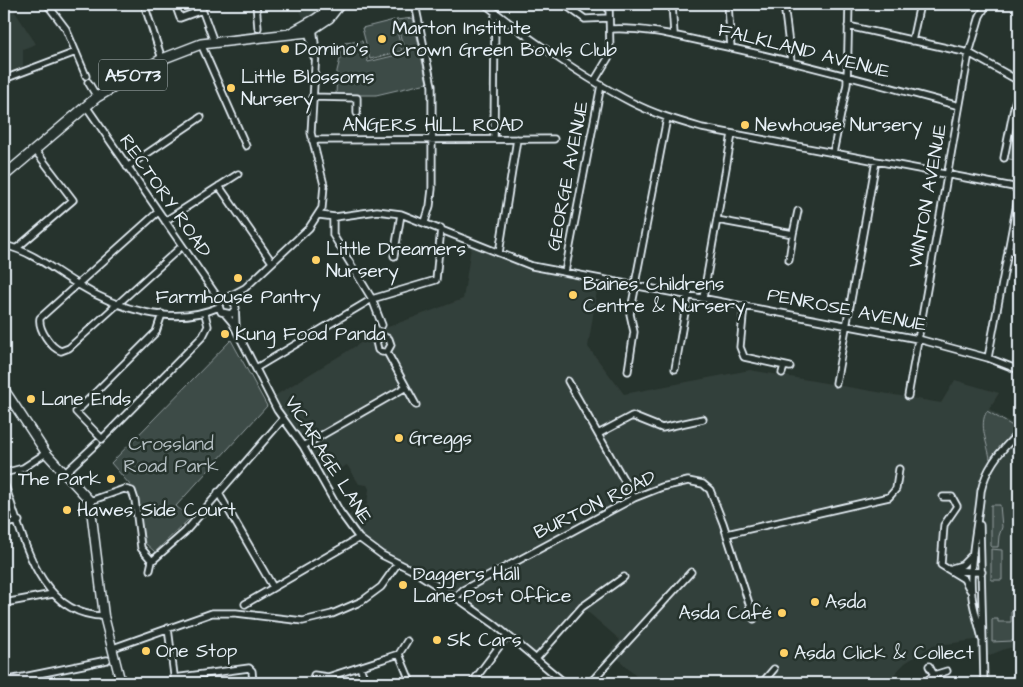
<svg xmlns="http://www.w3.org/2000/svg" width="1023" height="687" font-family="'Architects Daughter',sans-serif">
  <rect width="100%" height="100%" fill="#26332d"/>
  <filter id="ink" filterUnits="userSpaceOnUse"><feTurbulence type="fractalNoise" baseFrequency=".02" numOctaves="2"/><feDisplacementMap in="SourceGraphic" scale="10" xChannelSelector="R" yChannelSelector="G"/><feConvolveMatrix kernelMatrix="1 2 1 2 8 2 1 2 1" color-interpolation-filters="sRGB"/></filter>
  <g filter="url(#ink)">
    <path fill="#333f3a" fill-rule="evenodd" d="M4,4H10L36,44L23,49V72L4,79Z
      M297,4H337L306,24Z
      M472,241L532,266L599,278L588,347L624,394L750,370L941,403L955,380L999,393L989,409L1019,428V646L1005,649L983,658L982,639L932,646L905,663L886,683H643L610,651L620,640L582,607L536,659L494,624L368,546L344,518L367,504L369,489L367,485L359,484L347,465L321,480L271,398L385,328L463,299ZM980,519L982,553V636L972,597L973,554Z"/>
    <path fill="#3e4b47" stroke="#939ea0" d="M413,18L427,83L376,95H336L337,71L344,43L362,41L368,62L405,53L396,20Z
      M394,20L402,51L370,59L362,28Z
      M1019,93V161L1004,158Z
      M231,340L267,406L176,506L190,518L155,552L145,543L136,492L111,463Z
      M987,411L1016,428L990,459C988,444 978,425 987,411Z
      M991,505H1000L1002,527L999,536L998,547H991Z
      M991,549L1002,550V580H991Z
      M1014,609L1019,610V621L1017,620L1019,625V637L1012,641L992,642V619H998V622H1011V611Z"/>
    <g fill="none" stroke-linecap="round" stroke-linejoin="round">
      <defs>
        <path id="minor" d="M47,4L66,29L86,76
          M144,4L162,59
          M175,4L180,18L202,10
          M200,4L214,42
          M256,4L258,28
          M415,4L432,86V189L430,206L425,222
          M485,4C526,37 584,78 631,102C654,114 678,121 702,128L1019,188
          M564,4L585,19L609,18
          M672,4L674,34
          M728,4L731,48
          M784,4L791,61
          M848,26L969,53L1019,81
          M610,29C650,27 684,38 723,46C802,63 881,85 959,106
          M308,30L314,57
          M912,41L920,4
          M201,44L246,146
          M4,79L76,52
          M595,80L610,55L609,4
          M88,82L97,97
          M312,97L357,98V113
          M86,106L221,302
          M494,139L495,12
          M312,140L554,139
          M833,153L847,84L849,4
          M1004,158L1015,103L1019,93
          M127,167L201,117
          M219,186L272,262
          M158,212L40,318C38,329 51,348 61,351L69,348L181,247
          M319,215L335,217L377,211L401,214L532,266L918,339L988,358L1019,370
          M333,217V235L372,299L382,325
          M717,220L793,234L798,211
          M165,221L238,174
          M4,245C33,252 52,269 77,284C117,309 173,327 219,307
          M17,248L73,200L35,150
          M1008,250L1019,252
          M499,253L517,139
          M394,256L401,214
          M789,260L793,234
          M565,272L601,85
          M635,284L667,118
          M226,298L245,288L309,228L322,208L324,185L311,133L316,52L313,27
          M227,298L235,303L236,326
          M703,298L732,134
          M219,306L221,312L231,314L236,308
          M744,306L740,347L744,357L790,367
          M162,314L156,332L76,412L102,439L203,336L208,326L205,314
          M226,315L232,322L277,410L303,446L340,512L359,538L382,555L412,570L464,603L494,624L565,683
          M387,352L391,345L389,339L382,336L376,341L378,350L382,352H387L416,405
          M988,358L1019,193
          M256,368L372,299L436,280L441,228
          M675,369L688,295
          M628,371L634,332L630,314L636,284
          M782,373L784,366
          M568,381L634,498
          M836,383L876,161
          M908,396L969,53L980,16L987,4
          M598,434L632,416L662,428L703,419
          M303,446L406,387
          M4,473L23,468L46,453
          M65,473L97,443
          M4,483C23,533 37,616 104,616
          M218,492L273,587
          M943,497H952L957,506L944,525L941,565L964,579L970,590
          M90,501L124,489L132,491L135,500L141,548L152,561L150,570
          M4,524L19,521
          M980,525L984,683
          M727,534L889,497L896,489L899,469
          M152,561L185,532L283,419
          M952,568L962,565L973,554
          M950,570L982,572
          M456,597L463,590L634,498L662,487L688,481L703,484L710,490L723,523L754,619
          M4,603L53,594
          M245,604L359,538
          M168,628L175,683
          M982,639C979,625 974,611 972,597C968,562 978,526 981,491C986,468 1002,448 1019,433
          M407,641L399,654L411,683
          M113,648L212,613H236L303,621L332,614L362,601L381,587L398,563
          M536,659L582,607L624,577
          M929,666L934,675
          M360,667L366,683
          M314,675L328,677L399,654
          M174,678L249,668L252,671L253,683
          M4,681L107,660
          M472,683L507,636
          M590,683L691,572
          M762,683L774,669
          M924,683L934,675L947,671"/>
        <path id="major" d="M4,389L46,453L90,501L104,616L121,683"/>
        <path id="highway" d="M289,34L316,19L337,4
          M4,176L97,97L162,59L201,44L308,32L329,18L340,4"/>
      </defs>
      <use href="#minor" stroke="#e8f1f8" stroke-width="9"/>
      <use href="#major" stroke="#e8f1f8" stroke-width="11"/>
      <use href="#highway" stroke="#e8f1f8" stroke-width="12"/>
      <use href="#minor" stroke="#26332d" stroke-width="5.5"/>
      <use href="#major" stroke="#26332d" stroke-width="8"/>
      <use href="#highway" stroke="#26332d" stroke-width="9"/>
    </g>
  </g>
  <g fill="#ffd166" stroke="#26332d" stroke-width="2">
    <circle cx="382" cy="39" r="5"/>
    <circle cx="285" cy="49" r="5"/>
    <circle cx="231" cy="88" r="5"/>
    <circle cx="745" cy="125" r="5"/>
    <circle cx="316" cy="260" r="5"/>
    <circle cx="238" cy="278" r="5"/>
    <circle cx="573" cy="295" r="5"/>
    <circle cx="225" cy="334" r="5"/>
    <circle cx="31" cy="399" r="5"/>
    <circle cx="399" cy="438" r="5"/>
    <circle cx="111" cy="479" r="5"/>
    <circle cx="67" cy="510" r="5"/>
    <circle cx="403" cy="585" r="5"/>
    <circle cx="815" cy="602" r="5"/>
    <circle cx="782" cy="613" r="5"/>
    <circle cx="437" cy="640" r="5"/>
    <circle cx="146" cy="651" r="5"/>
    <circle cx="784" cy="653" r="5"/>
  </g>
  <g text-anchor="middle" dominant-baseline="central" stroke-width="5" stroke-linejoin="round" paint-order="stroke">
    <rect fill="#26332d" stroke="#aeb8bb" stroke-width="1" x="99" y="59.5" width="68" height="31" rx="4"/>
    <g font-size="18" font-weight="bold" fill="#e8f1f8">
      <text x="133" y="75">A5073</text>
    </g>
    <g font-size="19" fill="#e8f1f8" stroke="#26332d" text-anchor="start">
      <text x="392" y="28">Marton Institute<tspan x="392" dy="22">Crown Green Bowls Club</tspan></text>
      <text x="295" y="49">Domino's</text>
      <text x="241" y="77">Little Blossoms<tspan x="241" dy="22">Nursery</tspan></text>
      <text x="755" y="125">Newhouse Nursery</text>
      <text x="326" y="249">Little Dreamers<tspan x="326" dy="22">Nursery</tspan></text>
      <text x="583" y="284">Baines Childrens<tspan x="583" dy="22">Centre &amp; Nursery</tspan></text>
      <text x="238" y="297" text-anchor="middle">Farmhouse Pantry</text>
      <text x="235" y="334">Kung Food Panda</text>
      <text x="41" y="399">Lane Ends</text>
      <text x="409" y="438">Greggs</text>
      <text x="101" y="479" text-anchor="end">The Park</text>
      <text x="77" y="510">Hawes Side Court</text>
      <text x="413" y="574">Daggers Hall<tspan x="413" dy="22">Lane Post Office</tspan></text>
      <text x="825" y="602">Asda</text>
      <text x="772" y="613" text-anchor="end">Asda Café</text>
      <text x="447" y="640">SK Cars</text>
      <text x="156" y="651">One Stop</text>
      <text x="794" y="653">Asda Click &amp; Collect</text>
    </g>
    <g font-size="19" fill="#e8f1f8" stroke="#26332d">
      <text transform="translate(804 51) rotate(14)">FALKLAND AVENUE</text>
      <text x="433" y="125">ANGERS HILL ROAD</text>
      <text transform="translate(568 176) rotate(-79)">GEORGE AVENUE</text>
      <text transform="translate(165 196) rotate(55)">RECTORY ROAD</text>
      <text transform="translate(928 196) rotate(-80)">WINTON AVENUE</text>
      <text transform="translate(847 310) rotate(11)">PENROSE AVENUE</text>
      <text transform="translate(328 460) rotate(58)">VICARAGE LANE</text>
      <text transform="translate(595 505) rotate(-26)">BURTON ROAD</text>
    </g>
    <g font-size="19" fill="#b5bfc3" stroke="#26332d">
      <text x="171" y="444">Crossland<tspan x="171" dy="22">Road Park</tspan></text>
    </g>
  </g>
  <rect width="1023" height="687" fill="none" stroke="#26332d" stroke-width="20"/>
  <rect x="10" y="10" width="1003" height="667" fill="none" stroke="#e8f1f8" stroke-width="2" filter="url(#ink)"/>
</svg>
